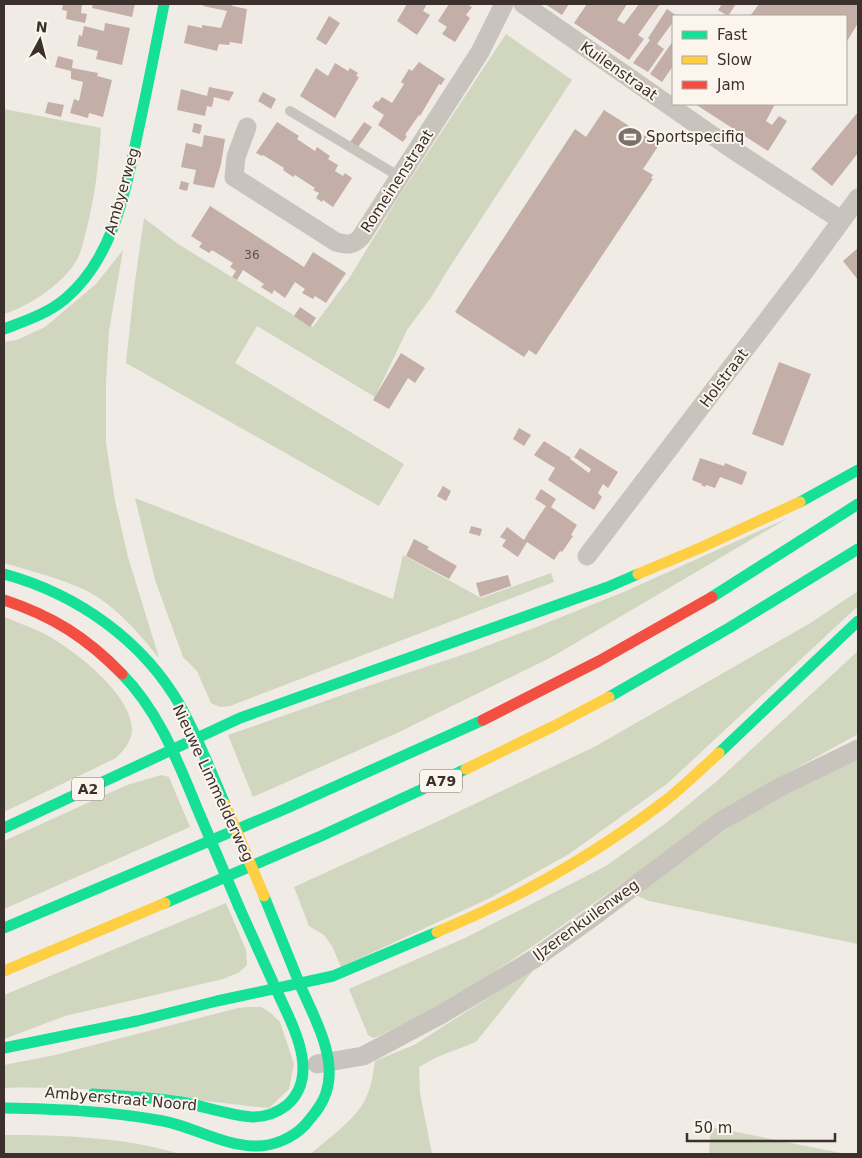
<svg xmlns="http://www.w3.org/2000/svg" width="862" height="1158" font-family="'DejaVu Sans',sans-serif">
  <rect width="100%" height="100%" fill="#f0ebe5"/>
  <path fill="#d1d6bf" d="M506,34L572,80L449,268L432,296L407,330L375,397L257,326L235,363L404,464L379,506L126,363L134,289L144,218L178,244L313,327L350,277L398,198Z
    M4,109L101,128C99,163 95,197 86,231C84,238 83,246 80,253C70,280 30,306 4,314Z
    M123,250L109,331L106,382V443L115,501L128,557L159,658C138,632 115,605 85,590C59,578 31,571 4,563V342L17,340L45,327L96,284Z
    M135,498L393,599L403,555L481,598L551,573L554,582L230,706L220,707L211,703L197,671L183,657L155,580Z
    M788,518L550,658L395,734L253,797L228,735L371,685L468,653L534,628L626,591Z
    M858,591V606L668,783L569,854L492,897L341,967L332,946L324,935L309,926L294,887L443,819L596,746L812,622Z
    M4,617C17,622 30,627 43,633C72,648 131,693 132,729C132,741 124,750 116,758L4,812Z
    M858,651V734L744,797L533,946L448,1002L379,1036L373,1038L368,1035L349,989L465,938L606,866L666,823L717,781Z
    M858,758V944L649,901L635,895L752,811Z
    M161,775L169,777L190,827L4,909V841L127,785Z
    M226,903L246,950L247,965L238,973L223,979L65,1016L4,1039V995Z
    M535,968L476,1042L437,1057L419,1067L420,1093L432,1154H310C326,1141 354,1120 364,1102C371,1089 373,1075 375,1061L414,1045Z
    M249,1007H261L271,1013L280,1022L294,1064L289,1089L269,1108C181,1099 92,1085 4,1088V1065L55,1055L238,1008Z
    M711,1127L846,1154H709Z
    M4,1135C62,1135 124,1137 180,1154H4Z"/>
  <path fill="#c3afa7" d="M63,4H82L81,13L87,14L85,23L66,19L67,11L62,10Z
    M93,4H135L132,17L92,8Z
    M204,4H233L232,6L247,9L242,44L230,42L229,45L219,44L217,51L184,43L188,25L202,28V25L221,28L227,11L203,6Z
    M407,4H427L423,11L430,15L417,35L397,21Z
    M449,4H466L472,7L466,15L470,18L455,42L442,34L447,27L438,21Z
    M545,4H569L562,15Z
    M587,4H627L617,20L624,24L639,4H660L638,35L644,39L629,60L574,23Z
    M722,4H736L728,16L718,10Z
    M759,4H858V23L846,43V16H750Z
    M667,9L677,16H673V22L657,44L664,49L648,72L633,63L650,40L648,38Z
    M329,16L340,23L326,45L316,39Z
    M105,23L130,28L122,65L96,59L98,51L77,46L79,35L82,36L84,26L104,31Z
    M673,41V66L662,82L650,74Z
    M58,56L73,60L72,68L98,73L97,76L112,80L103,117L89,113L88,118L70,113L74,99L79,101L83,82L71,79V71L55,67Z
    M419,62L445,79L441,85L439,84L420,116L419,115L405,135L407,136L403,142L378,125L384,115L372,107L376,101L378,102L382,97L392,103L404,84L401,82L409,69L412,71Z
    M335,63L348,71L350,68L358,73L356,76L359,77L335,118L300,96L316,68L328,76Z
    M209,87L234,92L229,101L214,97L212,107L207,106L205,116L177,110L181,89L207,96Z
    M263,92L276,99L271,109L258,101Z
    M48,102L64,105L61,117L45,113Z
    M695,104H775L766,121L772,125L779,116L787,121L768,151Z
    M604,110L659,145L643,169L653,175L651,178L653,179L536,355L529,350L524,357L455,312L575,129L586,137Z
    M858,112V153L832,186L811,169Z
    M277,122L299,136L297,139L315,151L317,147L330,156L328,159L338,165L335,171L343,176L345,173L352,178L333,207L323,200L322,202L316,198L319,193L313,190L315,188L295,175L293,177L283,170L284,168L263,155L262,156L256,153Z
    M364,122L372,127L358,147L350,142Z
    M194,123L202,125L200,134L192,132Z
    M204,135L225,139L221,164L214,188L193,184L196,170L181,167L186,143L202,147Z
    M181,181L189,183L187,191L179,189Z
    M210,206L304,267L313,252L346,273L326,303L315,296L313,299L302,293L305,289L295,282L285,298L274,290L272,294L261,287L264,284L243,270L237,280L232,277L236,271L230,267L233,263L212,250L209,253L199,247L202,243L191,236Z
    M858,248V280L843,261Z
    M300,307L316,318L310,327L294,316Z
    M401,353L425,368L415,383L408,378L389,409L373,400Z
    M779,362L811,374L783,446L752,434Z
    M519,428L531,435L524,446L513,439Z
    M544,441L571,458L570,459L589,473L591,469L574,457L580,448L618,472L608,488L603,484L598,493L602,497L594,510L548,480L555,468L534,455Z
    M700,458L724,466L725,463L747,472L742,485L720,477L715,488L706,485L705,487L701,485L702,484L692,480Z
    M443,486L451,491L446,501L437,496Z
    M541,489L556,499L551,507L577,525L571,535L573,536L562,552L560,551L554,560L527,542L518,557L502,546L506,540L500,537L507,527L524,540L528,533L546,506L535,499Z
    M471,526L482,529L480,536L469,533Z
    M414,539L429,547L427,549L457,566L449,579L406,556Z
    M508,575L511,586L480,597L476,583Z"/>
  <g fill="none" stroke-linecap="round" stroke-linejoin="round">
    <path stroke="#c9c3be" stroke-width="10" d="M290,111L400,177"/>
    <path stroke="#c9c3be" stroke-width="19" d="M523,4L732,149L841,220
      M247,127L236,157L234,177L336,242C347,245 353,246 361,237L480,52L504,4
      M587,556L804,272L858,198
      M317,1064L363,1056L442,1014L534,959L593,917L721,821L780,787L858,749"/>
    <path stroke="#16e098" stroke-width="11" d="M4,329C25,321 47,314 65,299C115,257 126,187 139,127C148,86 156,45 164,4
      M800,502L858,470
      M4,574C77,594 143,640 181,707C198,738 211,772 225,804
      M712,597L858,504
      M122,674C161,714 179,765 200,815
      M609,697L729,628L858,549
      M719,753L858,621
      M4,828L240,718L608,587L638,574
      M264,896L300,985
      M165,903L321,836L466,769
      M239,907L276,989
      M4,928L285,809L483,720
      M4,1048L137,1021L217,1001L333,976L437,932
      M93,1094C122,1096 152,1097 181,1102C204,1106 227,1115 252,1117C265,1117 277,1113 287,1105C322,1074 291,1023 276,989
      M4,1108C57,1109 111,1111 163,1121C194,1127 222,1145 254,1146C272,1147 293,1138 305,1125C313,1115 322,1106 326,1093C338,1058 314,1017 300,985"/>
    <path stroke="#ffcf43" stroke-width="11" d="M638,574L700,548L800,502
      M466,769L554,726L609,697
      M437,932C519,898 594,855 665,801C684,786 701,769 719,753
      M4,971L165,903"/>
    <path stroke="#f24e42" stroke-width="11" d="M4,600C53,616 87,638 122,674
      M483,720L599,661L712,597"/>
    <path stroke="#16e098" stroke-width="11" d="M200,815L239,907"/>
    <path stroke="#ffcf43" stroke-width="11" d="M225,804L264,896"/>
  </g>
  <defs>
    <symbol id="stadium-bare" viewBox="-9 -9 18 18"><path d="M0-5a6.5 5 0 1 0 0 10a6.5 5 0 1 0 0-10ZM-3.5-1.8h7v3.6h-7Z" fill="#7a716c" stroke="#fbf5ee" stroke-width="2.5" paint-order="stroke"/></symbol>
  </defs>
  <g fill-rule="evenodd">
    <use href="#stadium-bare" x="614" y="121" width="32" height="32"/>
  </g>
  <g text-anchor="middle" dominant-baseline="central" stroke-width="4" stroke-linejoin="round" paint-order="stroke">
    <g font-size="12" fill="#5d504a">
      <text x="252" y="255">36</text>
    </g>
    <g fill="#fbf5ee" stroke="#756b66" stroke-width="1">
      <rect x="420" y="769.5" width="42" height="23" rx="4"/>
      <rect x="72" y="777.5" width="32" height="23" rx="4"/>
    </g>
    <g font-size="14" font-weight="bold" fill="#3b302b">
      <text x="441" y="781">A79</text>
      <text x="88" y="789">A2</text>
    </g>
    <g font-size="15" fill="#3b302b" stroke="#fbf5ee">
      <text transform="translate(619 71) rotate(35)">Kuilenstraat</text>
      <text transform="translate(397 181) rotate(-57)">Romeinenstraat</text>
      <text transform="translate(122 191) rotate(-74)">Ambyerweg</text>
      <text transform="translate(724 378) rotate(-53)">Holstraat</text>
      <text transform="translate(213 783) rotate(65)">Nieuwe Limmelderweg</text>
      <text transform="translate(586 920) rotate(-36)">IJzerenkuilenweg</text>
      <text transform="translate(121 1099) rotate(5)">Ambyerstraat Noord</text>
    </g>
    <g font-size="15" fill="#3b302b" stroke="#fbf5ee" text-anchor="start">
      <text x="646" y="137">Sportspecifiq</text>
    </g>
  </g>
  <rect width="862" height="1158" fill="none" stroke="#3b302b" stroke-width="10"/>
  <rect x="672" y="15" width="175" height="90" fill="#fbf5ee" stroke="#aea6a0"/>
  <rect x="682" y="31" width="25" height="8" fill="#16e098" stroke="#aea6a0"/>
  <text x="717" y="40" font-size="15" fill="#3b302b">Fast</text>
  <rect x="682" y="56" width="25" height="8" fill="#ffcf43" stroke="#aea6a0"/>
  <text x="717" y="65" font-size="15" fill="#3b302b">Slow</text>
  <rect x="682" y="81" width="25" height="8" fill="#f24e42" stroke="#aea6a0"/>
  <text x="717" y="90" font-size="15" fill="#3b302b">Jam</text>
  <g transform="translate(40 40) rotate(7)" stroke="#fbf5ee" stroke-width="4" paint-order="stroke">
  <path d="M0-4L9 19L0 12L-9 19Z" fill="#3b302b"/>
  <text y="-8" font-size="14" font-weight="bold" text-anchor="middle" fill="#3b302b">N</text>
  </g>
  <path d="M687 1133v8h148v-8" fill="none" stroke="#3b302b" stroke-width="2.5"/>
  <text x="694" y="1133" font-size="15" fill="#3b302b" stroke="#fbf5ee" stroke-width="4" paint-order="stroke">50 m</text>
</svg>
